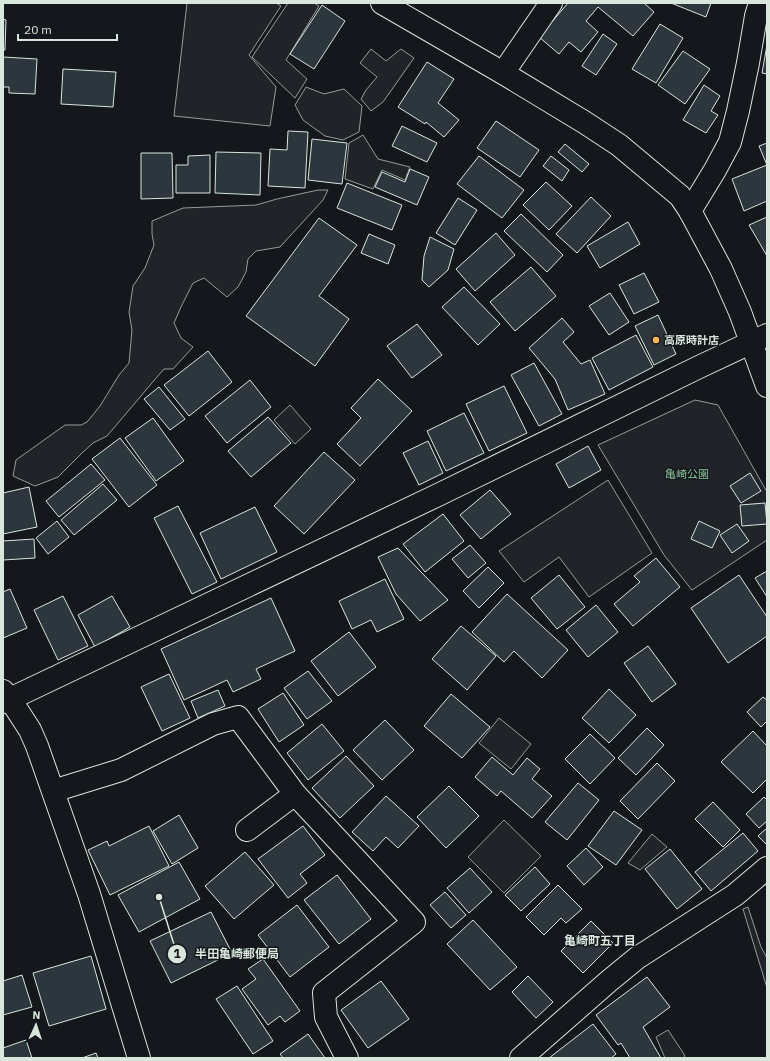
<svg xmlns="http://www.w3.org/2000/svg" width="770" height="1061" font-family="'IBM Plex Sans','Noto Sans JP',sans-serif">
  <rect width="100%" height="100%" fill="#14181c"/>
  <path fill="#202428" stroke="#939e99" d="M187,3H276L281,6L249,55L276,87L270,126L174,116Z
    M288,3H314L319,6L286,60L307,79L295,98L252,57Z
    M371,49L386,61L401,49L414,58L383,102L371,111L361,99L366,90L377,77L360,63Z
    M306,87L324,94L344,89L362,106L359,132L343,140L325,136L303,120L295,105Z
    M363,135L378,159L410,167L405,180L382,170L373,189L345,179L349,143Z
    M318,190H328L323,200L280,247L256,251L248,259L246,272L238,287L227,297L204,278L193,283L181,307L174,323L181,338L193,347L173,369H164L157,377L107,436L93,443L82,453L58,477L35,486L13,476L16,460L65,425H81L87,422L100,406L119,375L129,363L132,330L129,312L133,286L145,268L154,245L152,234V221L183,208L256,205L277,199Z
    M695,400L718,405L767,492V540L692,590L664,555L598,445Z
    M290,405L311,429L295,444L274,420Z
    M608,480L652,553L589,597L559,557L524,582L499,551Z
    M499,718L531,744L511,769L479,743Z
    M504,820L541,856L504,893L468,857Z
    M652,834L667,847L640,870L628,863Z
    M748,907L761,947L767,958V988L743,909Z
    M668,1030L684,1054L685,1058H665L656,1037Z"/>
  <path fill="#2c363c" stroke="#d8e6dc" d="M568,3H644L654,12L633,36L598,7L586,21L598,32L581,52L569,42L559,54L539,37Z
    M671,3H711L706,17Z
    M322,5L345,21L314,69L290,54Z
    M3,19L6,20L5,50H3Z
    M660,24L683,38L656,83L632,69Z
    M603,34L617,44L596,75L582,66Z
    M767,45V74L762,73Z
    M683,51L710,69L685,104L658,85Z
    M3,57L37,59L35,94L9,93V87H3Z
    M427,62L454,79L438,103L459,120L444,137L426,122L425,124L398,107Z
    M63,69L116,72L113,107L61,104Z
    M704,85L720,96L711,111L718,115L706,133L683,120Z
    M496,121L539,150L520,177L477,148Z
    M402,126L437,143L427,162L392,146Z
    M288,131L308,132L305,188L268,186L270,149L287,150Z
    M312,139L347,143L342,184L308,180Z
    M767,143V201L744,211L732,179L767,165L759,146Z
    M565,144L589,164L582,172L558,152Z
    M216,152L261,153L260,195L215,193Z
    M141,153H172L173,198L141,199Z
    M210,155V193H176V165H188V156Z
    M479,156L524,190L502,218L457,184Z
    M551,156L569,170L562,181L543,166Z
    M410,169L429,177L417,205L375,187L382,172L405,182Z
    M546,182L572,206L549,230L523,205Z
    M347,183L402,205L392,230L337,208Z
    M591,197L611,216L577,253L556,234Z
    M458,198L477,210L455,245L436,233Z
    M521,214L563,255L547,272L504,231Z
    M767,217V256L749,225Z
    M319,218L357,245L319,296L349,319L315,366L246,316Z
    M628,222L640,244L600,268L587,246Z
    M496,233L515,255L475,291L456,269Z
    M369,234L395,245L388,264L361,253Z
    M430,237L454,249L448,270L429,287L422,280L424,256Z
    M531,267L556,296L515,331L490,302Z
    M644,273L659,302L634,314L619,285Z
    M464,287L500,324L478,345L442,307Z
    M610,293L629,322L609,335L589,306Z
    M658,315L676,354L654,365L635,326Z
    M562,318L574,332L563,342L581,364L590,360L605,394L568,410L555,379L529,348Z
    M417,324L442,355L412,378L387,346Z
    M636,335L653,367L609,390L592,358Z
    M208,351L232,382L189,416L164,385Z
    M534,363L562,414L539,426L511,375Z
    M378,379L412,411L360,466L337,444L361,418L351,408Z
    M250,380L271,407L227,443L205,416Z
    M504,386L527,433L489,451L466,404Z
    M159,387L185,419L170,430L144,399Z
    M464,413L484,453L446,471L427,431Z
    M268,417L291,443L251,477L228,451Z
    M153,418L184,461L156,481L125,438Z
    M120,438L157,485L129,507L92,459Z
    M428,441L443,473L419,485L403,453Z
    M588,446L601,470L569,488L556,464Z
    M324,452L355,480L304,534L274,506Z
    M91,464L105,480L59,517L46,501Z
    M750,473L761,491L741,503L730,486Z
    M103,484L117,500L74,535L61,520Z
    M29,487L37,527L3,534V493Z
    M490,490L511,514L481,539L460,515Z
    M765,503L767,524L742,526L740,505Z
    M178,506L217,582L192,594L154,518Z
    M255,507L277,552L221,579L200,533Z
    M443,514L464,541L425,572L403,544Z
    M57,521L69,537L48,554L36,538Z
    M699,521L720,531L712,548L691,539Z
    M737,524L749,541L732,553L720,535Z
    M34,539L35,558L3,560V541Z
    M470,545L486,563L468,578L452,559Z
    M398,548L448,600L420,621L396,594L378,557Z
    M656,558L680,587L633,626L614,604L640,582L634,576Z
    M488,567L504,583L479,608L463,591Z
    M767,571V597L755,578Z
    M559,575L585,607L557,629L531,598Z
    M739,575L767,617V636L728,663L691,608Z
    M385,579L404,619L377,632L371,620L352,629L339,601Z
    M10,589L27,628L3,638V592Z
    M507,594L568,650L542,678L514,651L504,662L472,632Z
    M63,596L88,646L58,660L34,610Z
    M112,596L130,627L95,647L78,615Z
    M271,598L295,651L256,669L261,679L233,692L227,680L184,700L161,649Z
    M596,605L618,632L588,657L566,630Z
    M461,626L496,656L467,690L432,659Z
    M349,632L376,667L338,696L311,661Z
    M648,646L676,684L652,702L624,663Z
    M308,671L332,701L307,719L284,688Z
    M169,674L190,718L162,731L141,687Z
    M609,689L636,715L609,743L582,718Z
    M218,690L225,706L198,718L191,701Z
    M283,693L304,725L279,742L258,709Z
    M451,694L490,727L462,758L424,726Z
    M763,697L767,700V721L761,727L747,712Z
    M385,720L414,750L382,780L353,750Z
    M322,724L344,751L308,780L287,753Z
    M647,728L664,745L636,775L618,758Z
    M753,731L767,746V779L753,793L721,762Z
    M590,734L615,758L590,784L565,759Z
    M346,756L374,786L340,818L312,788Z
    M492,757L513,775L527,758L540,769L532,779L552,796L532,818L501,791L497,796L475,777Z
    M657,763L675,781L638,819L620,801Z
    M578,783L599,800L567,840L545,822Z
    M449,786L479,816L446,848L417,817Z
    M386,796L419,826L398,848L386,837L373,851L352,832Z
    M764,797L767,800V821L759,828L746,814Z
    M713,802L740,830L723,847L695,819Z
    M614,811L642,830L616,865L588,846Z
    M179,815L198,848L172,864L153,831Z
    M149,826L169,866L110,895L88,850L107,841L109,846Z
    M303,826L325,855L300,874L307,883L288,898L258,859Z
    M767,828V845L758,836Z
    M743,833L758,851L711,891L695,872Z
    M586,848L603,867L584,885L567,866Z
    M670,849L702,889L677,909L645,869Z
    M245,852L274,885L234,919L205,886Z
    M179,862L200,899L139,932L118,895Z
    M535,867L550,884L521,911L505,895Z
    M470,868L492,892L469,913L447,888Z
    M337,875L371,919L339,944L304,900Z
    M558,885L582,909L566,923L561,918L544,935L526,917Z
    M445,892L466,915L451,928L430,905Z
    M297,905L329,947L290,977L258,935Z
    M211,912L232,953L171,983L150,941Z
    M473,920L517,967L490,990L447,944Z
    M591,921L613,943L583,973L561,951Z
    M91,956L106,1009L49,1026L33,973Z
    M263,959L300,1011L285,1022L280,1016L268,1025L242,989L256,979L248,969Z
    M22,975L32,1007L3,1015V981Z
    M528,976L553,1002L536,1018L512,992Z
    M647,977L670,1007L643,1027L661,1058H630L621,1043L618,1045L596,1015Z
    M381,981L409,1019L368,1048L341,1010Z
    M237,986L273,1041L253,1054L216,999Z
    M593,1024L616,1054L611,1058H549Z
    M308,1034L325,1058H283L280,1054Z
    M26,1040L32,1058H3V1048Z
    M96,1053L98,1058H82Z"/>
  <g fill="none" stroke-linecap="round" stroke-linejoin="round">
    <defs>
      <path id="street" d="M503,73L551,3
        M690,211L715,170L730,142L738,111L748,63L756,16L760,3
        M10,699L30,730L37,746L89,894L139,1058
        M53,791L121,770L213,724L238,717L295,794L414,922L324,993L326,1017L347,1058
        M247,830L295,794
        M521,1058L609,981L637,958L735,895L767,868"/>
      <path id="secondary" d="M382,3L503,73L584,122L619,145L680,196L690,211L721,269L740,312L767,386
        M10,699L440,494L699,367L767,335"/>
      <path id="highway" d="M3,691L10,699L3,702"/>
    </defs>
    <use href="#street" stroke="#d8e6dc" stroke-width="24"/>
    <use href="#secondary" stroke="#d8e6dc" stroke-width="24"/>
    <use href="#highway" stroke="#d8e6dc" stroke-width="24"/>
    <use href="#street" stroke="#14181c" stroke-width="22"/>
    <use href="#secondary" stroke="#14181c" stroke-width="22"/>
    <use href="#highway" stroke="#14181c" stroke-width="22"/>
  </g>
  <circle fill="#ffb74d" stroke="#14181c" stroke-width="1.5" cx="656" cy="340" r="4"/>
  <g text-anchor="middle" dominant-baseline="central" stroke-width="3" stroke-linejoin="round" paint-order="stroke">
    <g font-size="11" font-weight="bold" fill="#d8e6dc" stroke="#14181c" text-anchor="start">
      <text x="664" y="340">高原時計店</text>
    </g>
    <g font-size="11" fill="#8ac095" stroke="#14181c">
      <text x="687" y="474">亀崎公園</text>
    </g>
    <g font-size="12" font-weight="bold" fill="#d8e6dc" stroke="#14181c">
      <text x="600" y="940">亀崎町五丁目</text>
    </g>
  </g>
  <path fill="none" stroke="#d8e6dc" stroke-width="1.5" d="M159 897L177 954"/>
  <g fill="#d8e6dc" stroke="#14181c" stroke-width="1.5">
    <circle cx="159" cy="897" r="4"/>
    <circle cx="177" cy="954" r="10"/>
  </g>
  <g font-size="12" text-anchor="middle" font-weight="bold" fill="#111">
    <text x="177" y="958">1</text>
  </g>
  <g font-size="12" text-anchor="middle" font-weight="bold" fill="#d8e6dc" stroke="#14181c" stroke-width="3" stroke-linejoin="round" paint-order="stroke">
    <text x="237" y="958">半田亀崎郵便局</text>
  </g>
  <rect width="770" height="1061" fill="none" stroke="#d8e6dc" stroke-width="8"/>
  <g transform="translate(36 1025) rotate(3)" stroke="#14181c" stroke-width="3" paint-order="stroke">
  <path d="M0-3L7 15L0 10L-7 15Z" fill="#d8e6dc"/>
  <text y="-6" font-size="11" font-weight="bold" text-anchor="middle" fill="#d8e6dc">N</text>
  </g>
  <path d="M18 34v6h99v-6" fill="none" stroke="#d8e6dc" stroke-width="2"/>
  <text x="24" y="34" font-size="12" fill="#d8e6dc" stroke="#14181c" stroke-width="3" paint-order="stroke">20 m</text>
</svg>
